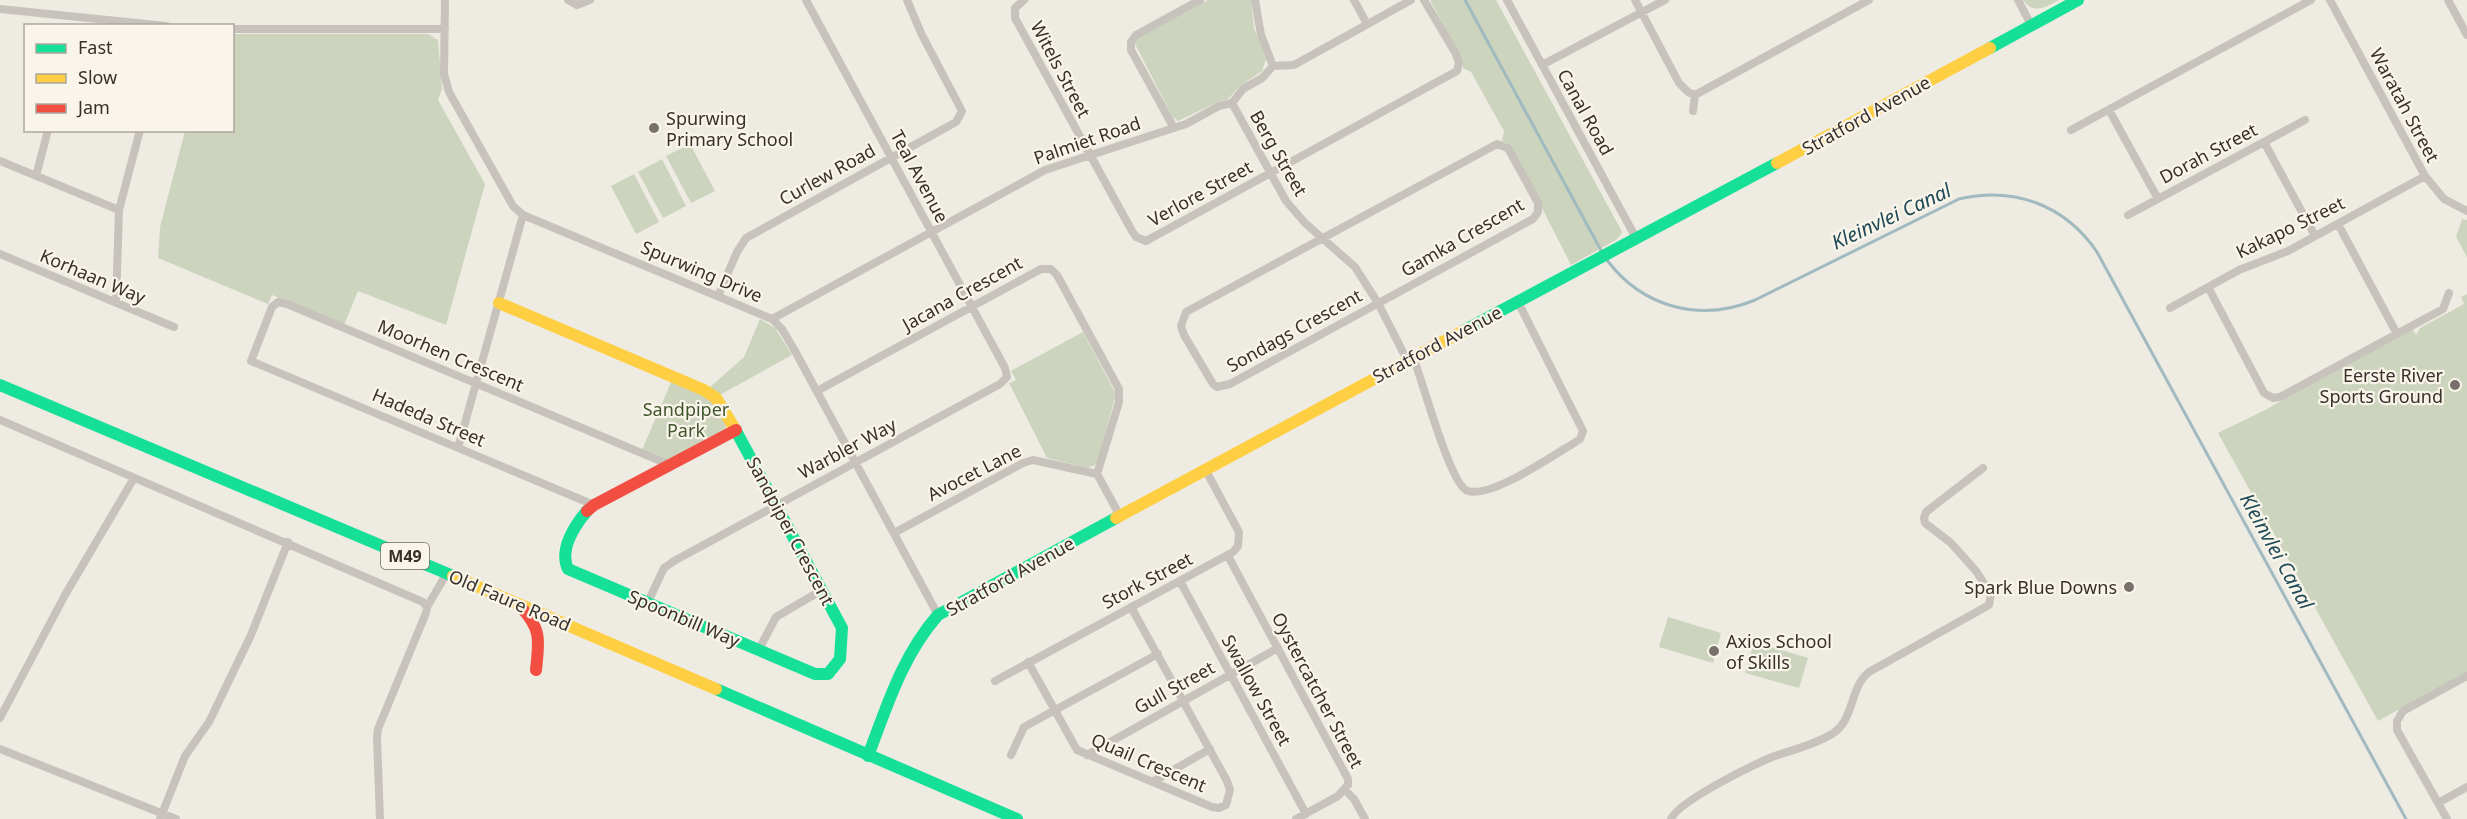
<svg xmlns="http://www.w3.org/2000/svg" width="2467" height="819" font-family="'Noto Sans',sans-serif">
  <rect width="100%" height="100%" fill="#eeebe3"/>
  <path fill="#ccd4be" d="M1208,0H1251L1254,28L1266,59L1262,71L1239,87L1228,99L1218,102L1178,121L1172,116L1135,44L1139,37Z
    M1430,0H1496L1621,230L1622,233L1616,240L1571,265L1510,145L1502,141L1504,131L1471,72L1463,68L1462,60Z
    M2023,0H2059C2046,7 2033,15 2023,0Z
    M233,34H428L438,40L442,89L438,100L485,184L446,325L358,291L344,325L272,295L268,304L158,258L160,227L185,131L232,130Z
    M690,144L715,191L691,203L666,156Z
    M662,159L686,206L663,218L638,172Z
    M634,174L659,222L636,234L611,186Z
    M2462,219L2467,220V257L2456,237Z
    M2467,294V672L2378,721L2218,433L2267,409L2411,326L2416,335L2420,328L2464,304L2461,297Z
    M760,319L775,328L792,355L718,396L708,389L744,357Z
    M1083,332L1116,394L1097,464L1088,468L1047,458L1009,383L1016,380L1011,371Z
    M672,380L689,387L715,403L727,424L725,430L667,460L642,450Z
    M1668,617L1721,633L1713,663L1659,647Z
    M1754,642L1808,658L1799,688L1745,673Z"/>
  <g fill="none" stroke-linecap="round" stroke-linejoin="round">
    <path stroke="#a0babf" stroke-width="3" d="M1465,0L1603,254
      M1607,260C1642,307 1700,323 1755,300L1959,199C2014,186 2065,205 2097,252L2406,819"/>
    <path stroke="#c7c3bc" stroke-width="8" d="M445,0L444,74L449,92L513,206L523,215L772,319L782,329L795,351L938,615
      M568,0L577,5L590,0
      M1024,0L1015,8V18L1132,231L1136,237L1146,241L1457,71L1459,63L1456,54L1424,0
      M1255,0L1261,35L1273,66
      M1354,0L1367,24
      M1507,0L1637,240
      M1635,0L1679,83L1688,92L1695,95L1869,0
      M2018,0L2031,25
      M2330,0L2425,176L2444,199L2467,211
      M2448,0L2467,35
      M0,9L166,26
      M232,29H445
      M1542,65L1665,0
      M1273,66L1294,65L1411,0
      M1232,103L1286,201L1305,223L1355,267L1378,303L1407,360
      M2109,110L2158,199
      M1693,111L1695,95
      M1174,128L1131,50V42L1136,35L1200,0
      M2071,130L2311,0
      M2264,142L2315,236
      M1497,144L1508,148L1538,203V212L1533,219L1230,384L1217,387L1213,384L1184,335L1181,326L1186,312Z
      M0,161L119,210
      M36,176L48,130
      M2128,215L2305,120
      M2338,224L2397,334
      M0,254L174,327
      M2208,287L2264,393L2273,398L2280,397L2443,309L2449,293
      M718,296L737,252L746,238L956,122L962,111L921,33L907,0
      M116,303L119,210L140,130
      M2170,308L2239,270L2288,251L2425,176
      M772,319L1045,170L1186,124L1219,106L1232,103L1243,89L1262,78L1273,66
      M1413,357C1422,378 1450,486 1468,491C1492,498 1550,457 1571,445L1580,439L1583,431L1518,302
      M817,391L1041,269H1051L1057,275L1119,389V402L1097,474
      M0,420L423,602L427,607L426,613L378,729L377,738L380,819
      M458,448L523,215
      M594,505L251,361L272,307L278,302L287,304L670,465
      M894,533L1023,463L1033,460L1097,474L1120,516
      M1228,556L1348,779V785L1338,796L1296,819
      M1180,581L1306,814
      M648,602L664,568L674,561L1000,384L1007,377L1005,368L806,0
      M427,607L447,573
      M759,649L776,617L822,590
      M1028,662L1077,750L1212,807L1219,808L1226,805L1230,790L1227,781L1131,607
      M995,681L1233,552L1238,546L1239,532L1205,469
      M0,718L65,595L134,478
      M0,749L176,819
      M1011,755L1024,727L1158,654
      M1087,755L1278,648
      M1154,781L1210,749
      M1345,790L1354,799L1365,819
      M2438,803L2467,787
      M160,819L185,756L209,722L251,635L288,542
      M1671,819C1679,801 1751,766 1772,757C1792,750 1814,745 1832,734C1855,720 1849,688 1869,672L1989,605L1991,594L1976,571L1951,543L1925,523L1924,518L1926,512L1983,468
      M2447,819L2397,730V721L2403,711L2467,676"/>
    <path stroke="#16e098" stroke-width="12" d="M1990,48L2078,0
      M1463,331L1777,163
      M0,385L453,576
      M587,511C574,526 559,550 568,569L815,674H828L840,659L842,628L735,429
      M716,689L1017,819
      M868,756C887,706 902,656 938,615L1116,518"/>
    <path stroke="#ffcf43" stroke-width="12" d="M1777,163L1990,48
      M499,303L704,390L716,398L735,429
      M1116,518L1463,331
      M453,576L716,689"/>
    <path stroke="#f24e42" stroke-width="12" d="M587,511L594,505L736,430
      M521,607C542,630 539,640 536,670"/>
  </g>
  <g fill="#78716b" stroke="#faf5eb" stroke-width="2">
    <circle cx="654" cy="128" r="6"/>
    <circle cx="2455" cy="385" r="6"/>
    <circle cx="2129" cy="587" r="6"/>
    <circle cx="1714" cy="651" r="6"/>
  </g>
  <g text-anchor="middle" dominant-baseline="central" stroke-width="4.5" stroke-linejoin="round" paint-order="stroke">
    <rect fill="#faf5eb" stroke="#726b64" stroke-width="1.5" x="381" y="543" width="48" height="26" rx="4.5"/>
    <g font-size="16" font-weight="bold" fill="#38302a">
      <text x="405" y="556">M49</text>
    </g>
    <g font-size="18" fill="#38302a" stroke="#faf5eb">
      <text transform="translate(1061 69) rotate(62)">Witels Street</text>
      <text transform="translate(2405 105) rotate(62)">Waratah Street</text>
      <text transform="translate(1586 112) rotate(61)">Canal Road</text>
      <text transform="translate(1866 115) rotate(-29)">Stratford Avenue</text>
      <text transform="translate(1087 140) rotate(-19)">Palmiet Road</text>
      <text transform="translate(1279 153) rotate(60)">Berg Street</text>
      <text transform="translate(2208 153) rotate(-28)">Dorah Street</text>
      <text transform="translate(827 174) rotate(-29)">Curlew Road</text>
      <text transform="translate(920 176) rotate(62)">Teal Avenue</text>
      <text transform="translate(1200 193) rotate(-29)">Verlore Street</text>
      <text transform="translate(2290 227) rotate(-26)">Kakapo Street</text>
      <text transform="translate(1462 237) rotate(-30)">Gamka Crescent</text>
      <text transform="translate(702 271) rotate(23)">Spurwing Drive</text>
      <text transform="translate(93 276) rotate(23)">Korhaan Way</text>
      <text transform="translate(962 293) rotate(-29)">Jacana Crescent</text>
      <text transform="translate(1294 330) rotate(-29)">Sondags Crescent</text>
      <text transform="translate(1437 344) rotate(-28)">Stratford Avenue</text>
      <text transform="translate(451 355) rotate(23)">Moorhen Crescent</text>
      <text transform="translate(429 417) rotate(23)">Hadeda Street</text>
      <text transform="translate(847 448) rotate(-28)">Warbler Way</text>
      <text transform="translate(974 472) rotate(-27)">Avocet Lane</text>
      <text transform="translate(791 531) rotate(62)">Sandpiper Crescent</text>
      <text transform="translate(1010 576) rotate(-29)">Stratford Avenue</text>
      <text transform="translate(1147 580) rotate(-28)">Stork Street</text>
      <text transform="translate(510 600) rotate(23)">Old Faure Road</text>
      <text transform="translate(684 618) rotate(23)">Spoonbill Way</text>
      <text transform="translate(1174 687) rotate(-29)">Gull Street</text>
      <text transform="translate(1257 690) rotate(61)">Swallow Street</text>
      <text transform="translate(1318 690) rotate(62)">Oystercatcher Street</text>
      <text transform="translate(1149 762) rotate(23)">Quail Crescent</text>
    </g>
    <g font-size="18" fill="#38302a" stroke="#faf5eb" text-anchor="start">
      <text x="666" y="118">Spurwing<tspan x="666" dy="21">Primary School</tspan></text>
      <text x="2443" y="375" text-anchor="end">Eerste River<tspan x="2443" dy="21">Sports Ground</tspan></text>
      <text x="2117" y="587" text-anchor="end">Spark Blue Downs</text>
      <text x="1726" y="641">Axios School<tspan x="1726" dy="21">of Skills</tspan></text>
    </g>
    <g font-size="18" fill="#41562e" stroke="#faf5eb">
      <text x="686" y="409">Sandpiper<tspan x="686" dy="21">Park</tspan></text>
    </g>
    <g font-size="20" font-style="italic" fill="#204c59" stroke="#faf5eb">
      <text transform="translate(1891 216) rotate(-25)">Kleinvlei Canal</text>
      <text transform="translate(2277 551) rotate(61)">Kleinvlei Canal</text>
    </g>
  </g>
  <rect x="24" y="24" width="210" height="108" fill="#faf5eb" stroke="#aca69e" stroke-width="1.5"/>
  <rect x="36" y="44" width="30" height="9" fill="#16e098" stroke="#aca69e" stroke-width="1.5"/>
  <text x="78" y="54" font-size="18" fill="#38302a">Fast</text>
  <rect x="36" y="74" width="30" height="9" fill="#ffcf43" stroke="#aca69e" stroke-width="1.5"/>
  <text x="78" y="84" font-size="18" fill="#38302a">Slow</text>
  <rect x="36" y="104" width="30" height="9" fill="#f24e42" stroke="#aca69e" stroke-width="1.5"/>
  <text x="78" y="114" font-size="18" fill="#38302a">Jam</text>
</svg>
